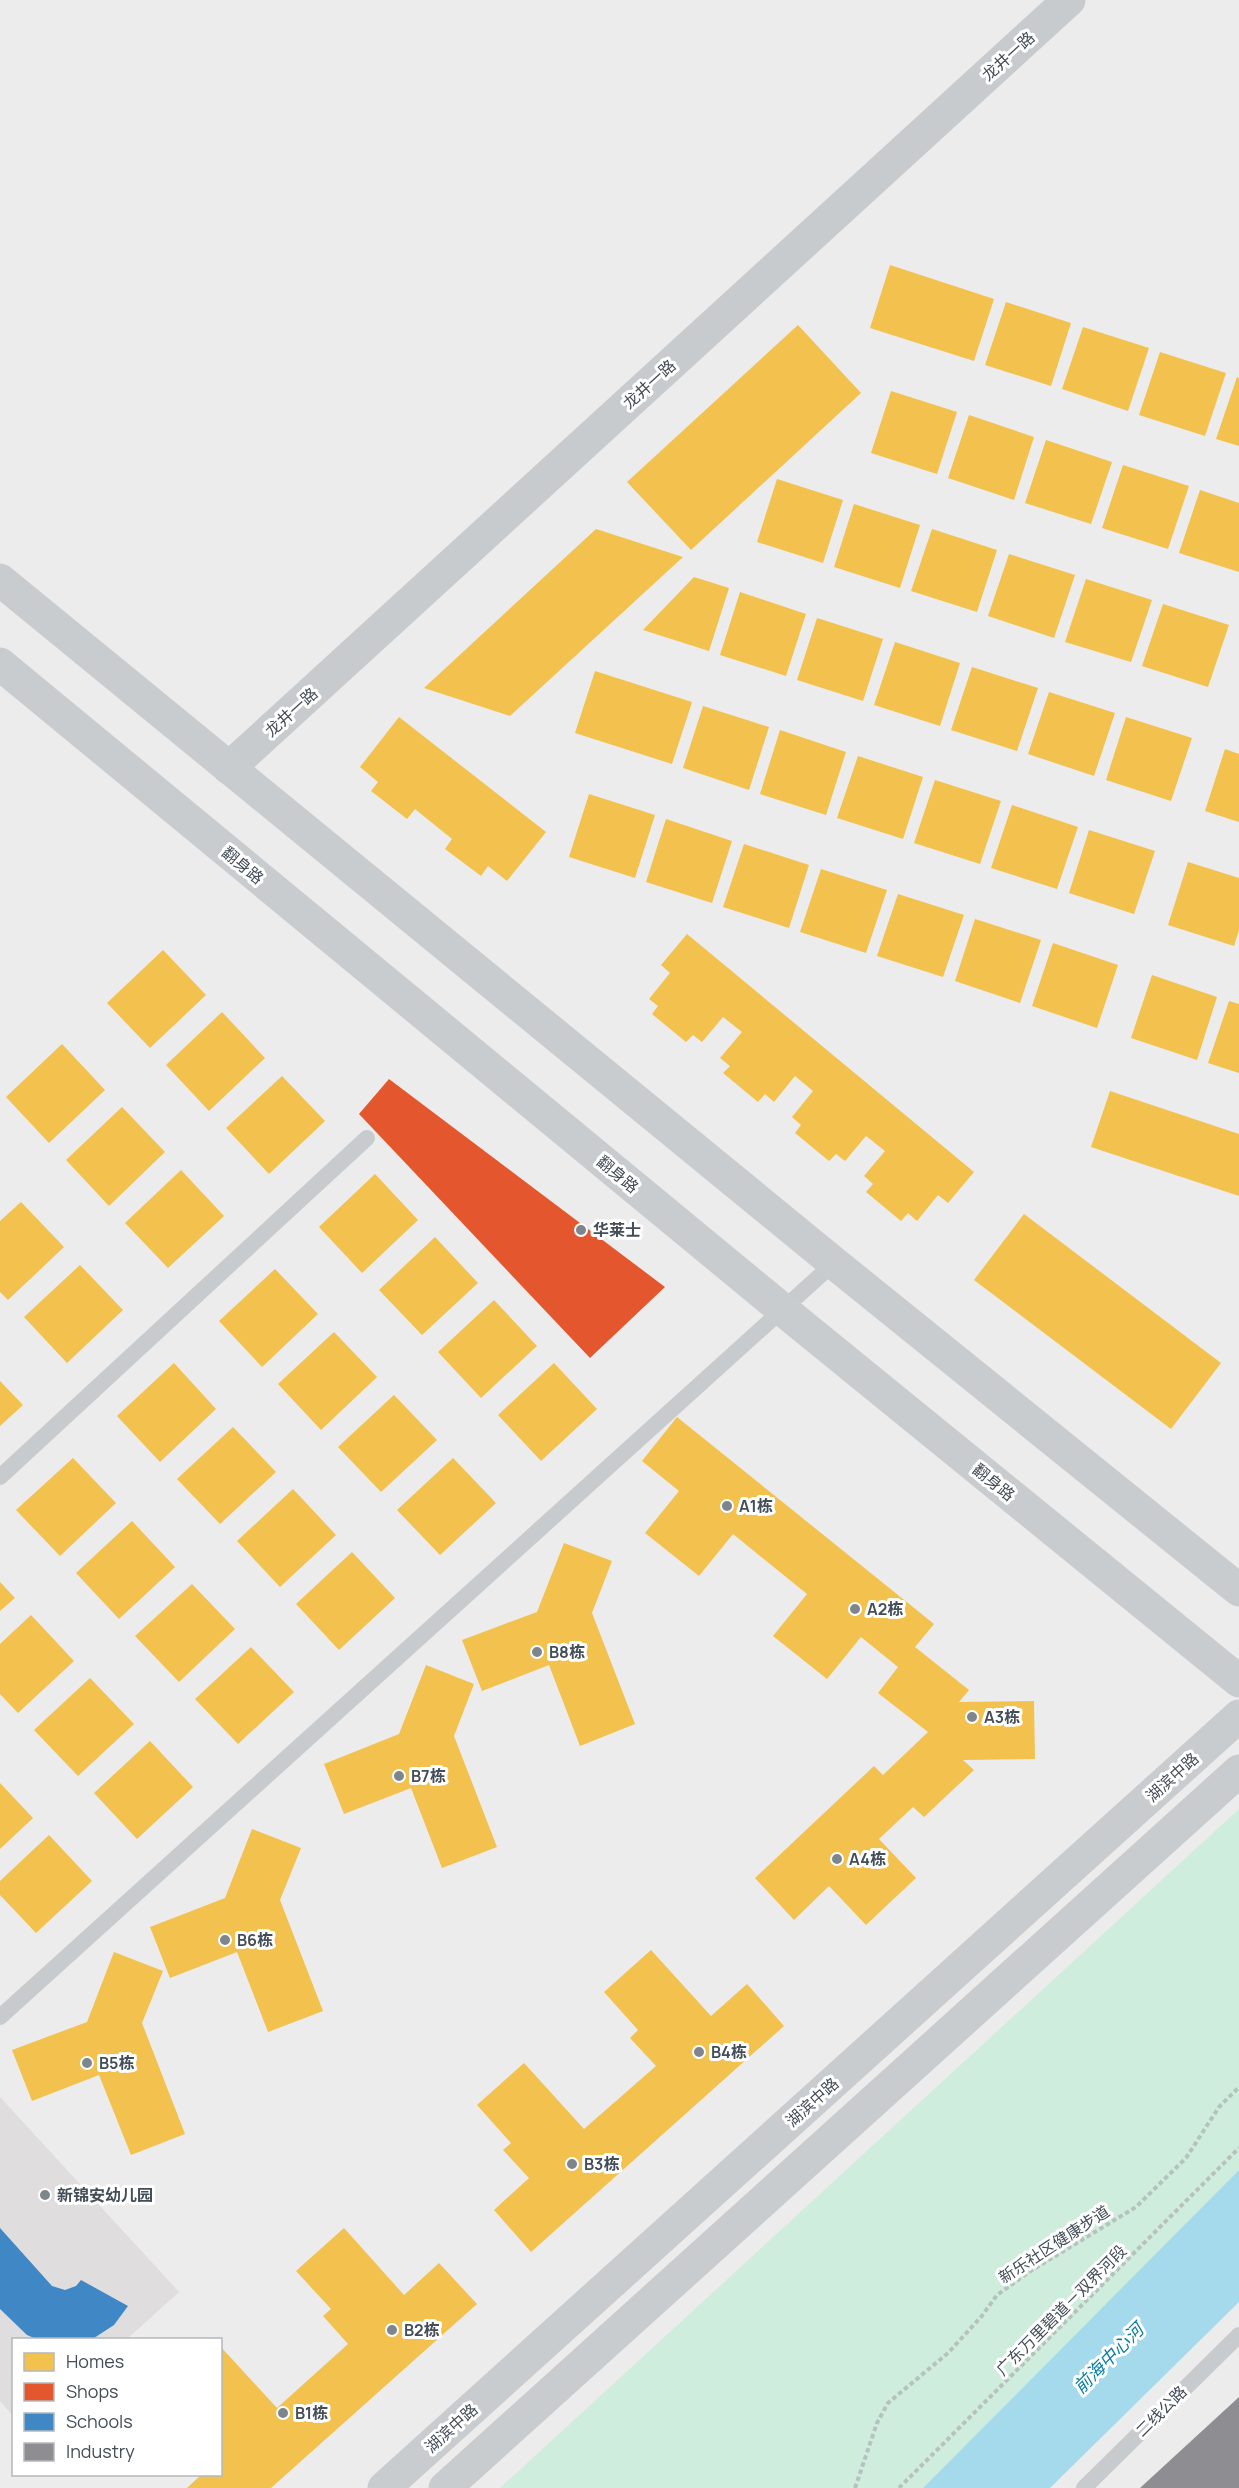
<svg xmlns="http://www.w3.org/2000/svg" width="1239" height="2488" viewBox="0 0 1239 2488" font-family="Manrope,'Noto Sans SC',sans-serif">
<rect width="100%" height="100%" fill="#edecec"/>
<path fill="#dfddde" d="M0 2097 179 2292 127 2339 14 2340 13 2416 0 2401Z"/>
<path fill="#cfeddc" d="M1239 1809V2170L923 2488H500Z"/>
<path fill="#a4daeb" d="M1239 2170V2302L1050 2488H923Z"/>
<g fill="#f2c14e">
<path d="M890 265 994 299 974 361 870 328Z"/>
<path d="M1006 302 1071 323 1051 386 985 365Z"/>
<path d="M798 325 861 393 691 550 627 482Z"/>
<path d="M1083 327 1149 348 1128 411 1062 389Z"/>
<path d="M1160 352 1226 373 1205 436 1139 415Z"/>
<path d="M1237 377 1239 378V446L1216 439Z"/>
<path d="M891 391 957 412 937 474 871 453Z"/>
<path d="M969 415 1034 437 1014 500 948 478Z"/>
<path d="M1046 440 1112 462 1091 524 1025 503Z"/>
<path d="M1123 465 1189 486 1168 549 1102 528Z"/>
<path d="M777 479 843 500 823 563 757 542Z"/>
<path d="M1200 490 1239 503V572L1179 553Z"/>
<path d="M854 504 920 525 900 588 834 567Z"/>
<path d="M596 529 683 557 510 716 424 688Z"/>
<path d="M932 529 997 550 977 612 911 591Z"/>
<path d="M1009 554 1075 575 1054 638 988 616Z"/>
<path d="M694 577 729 588 709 651 643 630Z"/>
<path d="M1086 579 1152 600 1131 662 1065 642Z"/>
<path d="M740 592 806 614 786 676 720 655Z"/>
<path d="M1163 604 1229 625 1208 687 1142 666Z"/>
<path d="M817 618 883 639 863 701 797 680Z"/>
<path d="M895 642 960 663 940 726 874 705Z"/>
<path d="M972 667 1038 688 1017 751 951 730Z"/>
<path d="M595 671 692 702 672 764 575 733Z"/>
<path d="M1049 692 1115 713 1094 776 1028 754Z"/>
<path d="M703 706 769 727 749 790 683 768Z"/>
<path d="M399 717 546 832 507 881 488 866 481 876 445 849 452 839 415 809 407 819 371 791 378 782 360 767Z"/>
<path d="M1126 717 1192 738 1171 801 1106 780Z"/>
<path d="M780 730 846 752 826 815 760 794Z"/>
<path d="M1225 749 1239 754V822L1205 811Z"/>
<path d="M858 756 923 777 903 839 837 818Z"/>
<path d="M935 780 1001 801 980 864 914 843Z"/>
<path d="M589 794 655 815 635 878 569 857Z"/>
<path d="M1012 805 1078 827 1057 889 991 868Z"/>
<path d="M666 819 732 841 712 903 646 882Z"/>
<path d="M1089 830 1155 851 1134 914 1069 893Z"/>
<path d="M744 844 809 865 789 928 723 907Z"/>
<path d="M1188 862 1239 878V930L1234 946 1168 925Z"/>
<path d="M821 869 887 890 866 953 800 932Z"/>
<path d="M898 894 964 915 943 977 877 956Z"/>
<path d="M975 919 1041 940 1020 1003 955 981Z"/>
<path d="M687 934 974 1172 948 1203 938 1195 917 1221 908 1213 901 1221 866 1192 873 1184 864 1176 885 1151 866 1136 845 1161 836 1154 829 1161 795 1133 801 1125 792 1117 813 1091 795 1076 774 1102 765 1094 758 1102 723 1073 730 1066 720 1058 742 1032 723 1017 702 1042 693 1035 686 1042 652 1014 658 1006 649 999 670 973 661 965Z"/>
<path d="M1053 943 1118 965 1097 1028 1032 1006Z"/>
<path d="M163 950 206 995 150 1048 107 1003Z"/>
<path d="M1152 975 1217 997 1197 1060 1131 1038Z"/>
<path d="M1229 1001 1239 1004V1073L1208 1063Z"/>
<path d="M222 1012 265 1058 209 1111 166 1065Z"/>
<path d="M62 1044 105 1090 49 1143 6 1097Z"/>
<path d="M282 1076 325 1121 269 1174 226 1128Z"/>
<path d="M1110 1091 1239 1134V1196L1091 1147Z"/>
<path d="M122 1107 165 1152 109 1206 66 1160Z"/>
<path d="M181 1170 224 1216 168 1268 125 1223Z"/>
<path d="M375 1174 418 1220 362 1273 319 1227Z"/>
<path d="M21 1202 64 1247 8 1300 0 1292V1221Z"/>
<path d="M1024 1214 1221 1363 1171 1429 974 1280Z"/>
<path d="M435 1237 478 1283 422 1335 379 1290Z"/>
<path d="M80 1265 123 1310 67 1363 24 1317Z"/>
<path d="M275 1269 318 1314 262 1367 219 1321Z"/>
<path d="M494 1300 537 1346 481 1398 438 1352Z"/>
<path d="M334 1332 377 1377 321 1430 278 1384Z"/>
<path d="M174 1363 216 1409 160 1462 117 1416Z"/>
<path d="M554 1363 597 1409 541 1461 498 1415Z"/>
<path d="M0 1381 23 1405 0 1426Z"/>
<path d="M394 1395 437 1440 381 1492 338 1447Z"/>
<path d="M677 1417 934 1624 915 1647 969 1690 959 1702 1034 1701 1035 1759 963 1760 974 1770 924 1817 913 1807 879 1839 916 1878 866 1925 829 1886 794 1920 755 1878 874 1766 883 1775 928 1732 878 1693 898 1667 861 1637 827 1679 773 1636 807 1594 733 1534 699 1576 645 1533 679 1491 642 1461Z"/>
<path d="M233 1427 276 1472 220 1524 177 1479Z"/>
<path d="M73 1458 116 1503 60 1556 16 1510Z"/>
<path d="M453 1458 496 1503 440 1555 397 1510Z"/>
<path d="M293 1489 336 1535 280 1587 237 1541Z"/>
<path d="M132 1521 175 1567 119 1619 76 1573Z"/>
<path d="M564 1543 612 1561 592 1613 635 1724 580 1746 549 1665 482 1691 462 1640 537 1612Z"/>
<path d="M352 1552 395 1598 339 1650 296 1604Z"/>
<path d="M0 1582 15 1598 0 1611Z"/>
<path d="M192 1584 235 1629 179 1682 135 1636Z"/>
<path d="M31 1615 74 1661 18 1713 0 1694V1644Z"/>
<path d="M251 1647 294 1692 238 1744 195 1699Z"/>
<path d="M426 1665 474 1684 454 1736 497 1847 442 1868 411 1788 344 1814 324 1764 399 1734Z"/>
<path d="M90 1678 134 1724 78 1776 34 1730Z"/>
<path d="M150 1741 193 1787 137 1839 94 1793Z"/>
<path d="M0 1783 33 1818 0 1849Z"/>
<path d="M252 1829 301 1848 280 1900 323 2011 268 2032 237 1952 170 1978 150 1927 225 1898Z"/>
<path d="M49 1835 92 1881 36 1933 0 1895V1881Z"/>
<path d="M651 1950 711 2016 747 1984 784 2026 531 2252 494 2210 529 2178 503 2150 511 2143 477 2105 524 2063 584 2129 656 2066 630 2038 638 2030 604 1992Z"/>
<path d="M114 1952 163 1971 142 2023 185 2134 131 2155 99 2075 32 2101 12 2050 87 2022Z"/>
<path d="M344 2228 404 2295 439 2263 477 2304 271 2488H187L202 2474H220V2346L277 2408 348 2344 323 2316 331 2309 296 2271Z"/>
</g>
<path fill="#e4572e" d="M389 1079 665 1287 590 1358 359 1114Z"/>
<path fill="#3f88c5" d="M0 2228 52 2286 65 2290 76 2286 81 2280 128 2306 114 2325 91 2340H39L27 2335 0 2309Z"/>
<path fill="#8d8d92" d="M1239 2397V2488H1140Z"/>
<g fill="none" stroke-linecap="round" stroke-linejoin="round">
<g stroke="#b5c2be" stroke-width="4" stroke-dasharray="4.5 3" stroke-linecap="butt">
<path d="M855 2488 877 2423 888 2403 948 2353 981 2317 997 2295 1029 2272 1136 2207 1186 2158 1219 2107 1239 2087"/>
<path d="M899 2488 1239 2148"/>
</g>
<g stroke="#c8cbcd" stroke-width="16">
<path d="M0 1477 367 1138"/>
<path d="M0 2017 834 1263"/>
<path d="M1084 2488 1239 2335"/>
</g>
<path stroke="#c8cbcd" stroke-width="33" d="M229 768 1069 0"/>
<g stroke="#c9cccf" stroke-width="33">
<path d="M0 580 834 1263 1239 1590"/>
<path d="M0 664 783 1310 1239 1681"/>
<path d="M384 2488 1239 1716"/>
<path d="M445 2488 1239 1771"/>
</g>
</g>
<g fill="#7f858c" stroke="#fff" stroke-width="2">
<circle cx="581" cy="1230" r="6"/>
<circle cx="727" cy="1506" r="6"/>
<circle cx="855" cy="1609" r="6"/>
<circle cx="537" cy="1652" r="6"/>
<circle cx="972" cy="1717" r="6"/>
<circle cx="399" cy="1776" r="6"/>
<circle cx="837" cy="1859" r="6"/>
<circle cx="225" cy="1940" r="6"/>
<circle cx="699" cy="2052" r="6"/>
<circle cx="87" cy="2063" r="6"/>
<circle cx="572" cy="2164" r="6"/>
<circle cx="45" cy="2195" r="6"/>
<circle cx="392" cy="2330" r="6"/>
<circle cx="283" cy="2413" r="6"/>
</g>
<g text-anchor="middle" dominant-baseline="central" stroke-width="6" stroke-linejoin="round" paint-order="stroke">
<g font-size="16" fill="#444e58" stroke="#fff">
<text transform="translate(1008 56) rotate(-42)">龙井一路</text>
<text transform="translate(649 384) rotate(-42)">龙井一路</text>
<text transform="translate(291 712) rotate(-42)">龙井一路</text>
<text transform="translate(243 865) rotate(40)">翻身路</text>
<text transform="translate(618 1174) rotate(40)">翻身路</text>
<text transform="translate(994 1482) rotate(39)">翻身路</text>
<text transform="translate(1172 1777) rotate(-42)">湖滨中路</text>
<text transform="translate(812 2102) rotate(-42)">湖滨中路</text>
<text transform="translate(1054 2244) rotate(-33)">新乐社区健康步道</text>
<text transform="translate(1061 2310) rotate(-45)">广东万里碧道－双界河段</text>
<text transform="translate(1161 2411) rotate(-45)">二线公路</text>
<text transform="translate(451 2428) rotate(-42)">湖滨中路</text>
</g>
<g font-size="16" font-weight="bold" fill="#444e58" stroke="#fff" text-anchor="start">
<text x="593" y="1230">华莱士</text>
<text x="739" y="1506">A1栋</text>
<text x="867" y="1609">A2栋</text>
<text x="549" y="1652">B8栋</text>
<text x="984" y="1717">A3栋</text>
<text x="411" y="1776">B7栋</text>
<text x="849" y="1859">A4栋</text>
<text x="237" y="1940">B6栋</text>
<text x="711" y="2052">B4栋</text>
<text x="99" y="2063">B5栋</text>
<text x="584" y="2164">B3栋</text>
<text x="57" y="2195">新锦安幼儿园</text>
<text x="404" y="2330">B2栋</text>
<text x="295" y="2413">B1栋</text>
</g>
<g font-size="18" font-style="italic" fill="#0c7fa3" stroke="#fff">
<text transform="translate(1108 2358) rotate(-45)">前海中心河</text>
</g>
</g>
<rect x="12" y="2338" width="210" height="138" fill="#ffffff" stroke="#b4b8bc" stroke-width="1.5"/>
<rect x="24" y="2353" width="30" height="18" fill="#f2c14e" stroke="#b4b8bc" stroke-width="1.5"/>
<text x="66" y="2368" font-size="18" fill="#444e58">Homes</text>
<rect x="24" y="2383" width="30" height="18" fill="#e4572e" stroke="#b4b8bc" stroke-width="1.5"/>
<text x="66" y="2398" font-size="18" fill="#444e58">Shops</text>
<rect x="24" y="2413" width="30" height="18" fill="#3f88c5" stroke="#b4b8bc" stroke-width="1.5"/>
<text x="66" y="2428" font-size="18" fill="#444e58">Schools</text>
<rect x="24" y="2443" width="30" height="18" fill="#8d8d92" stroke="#b4b8bc" stroke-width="1.5"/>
<text x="66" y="2458" font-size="18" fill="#444e58">Industry</text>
</svg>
